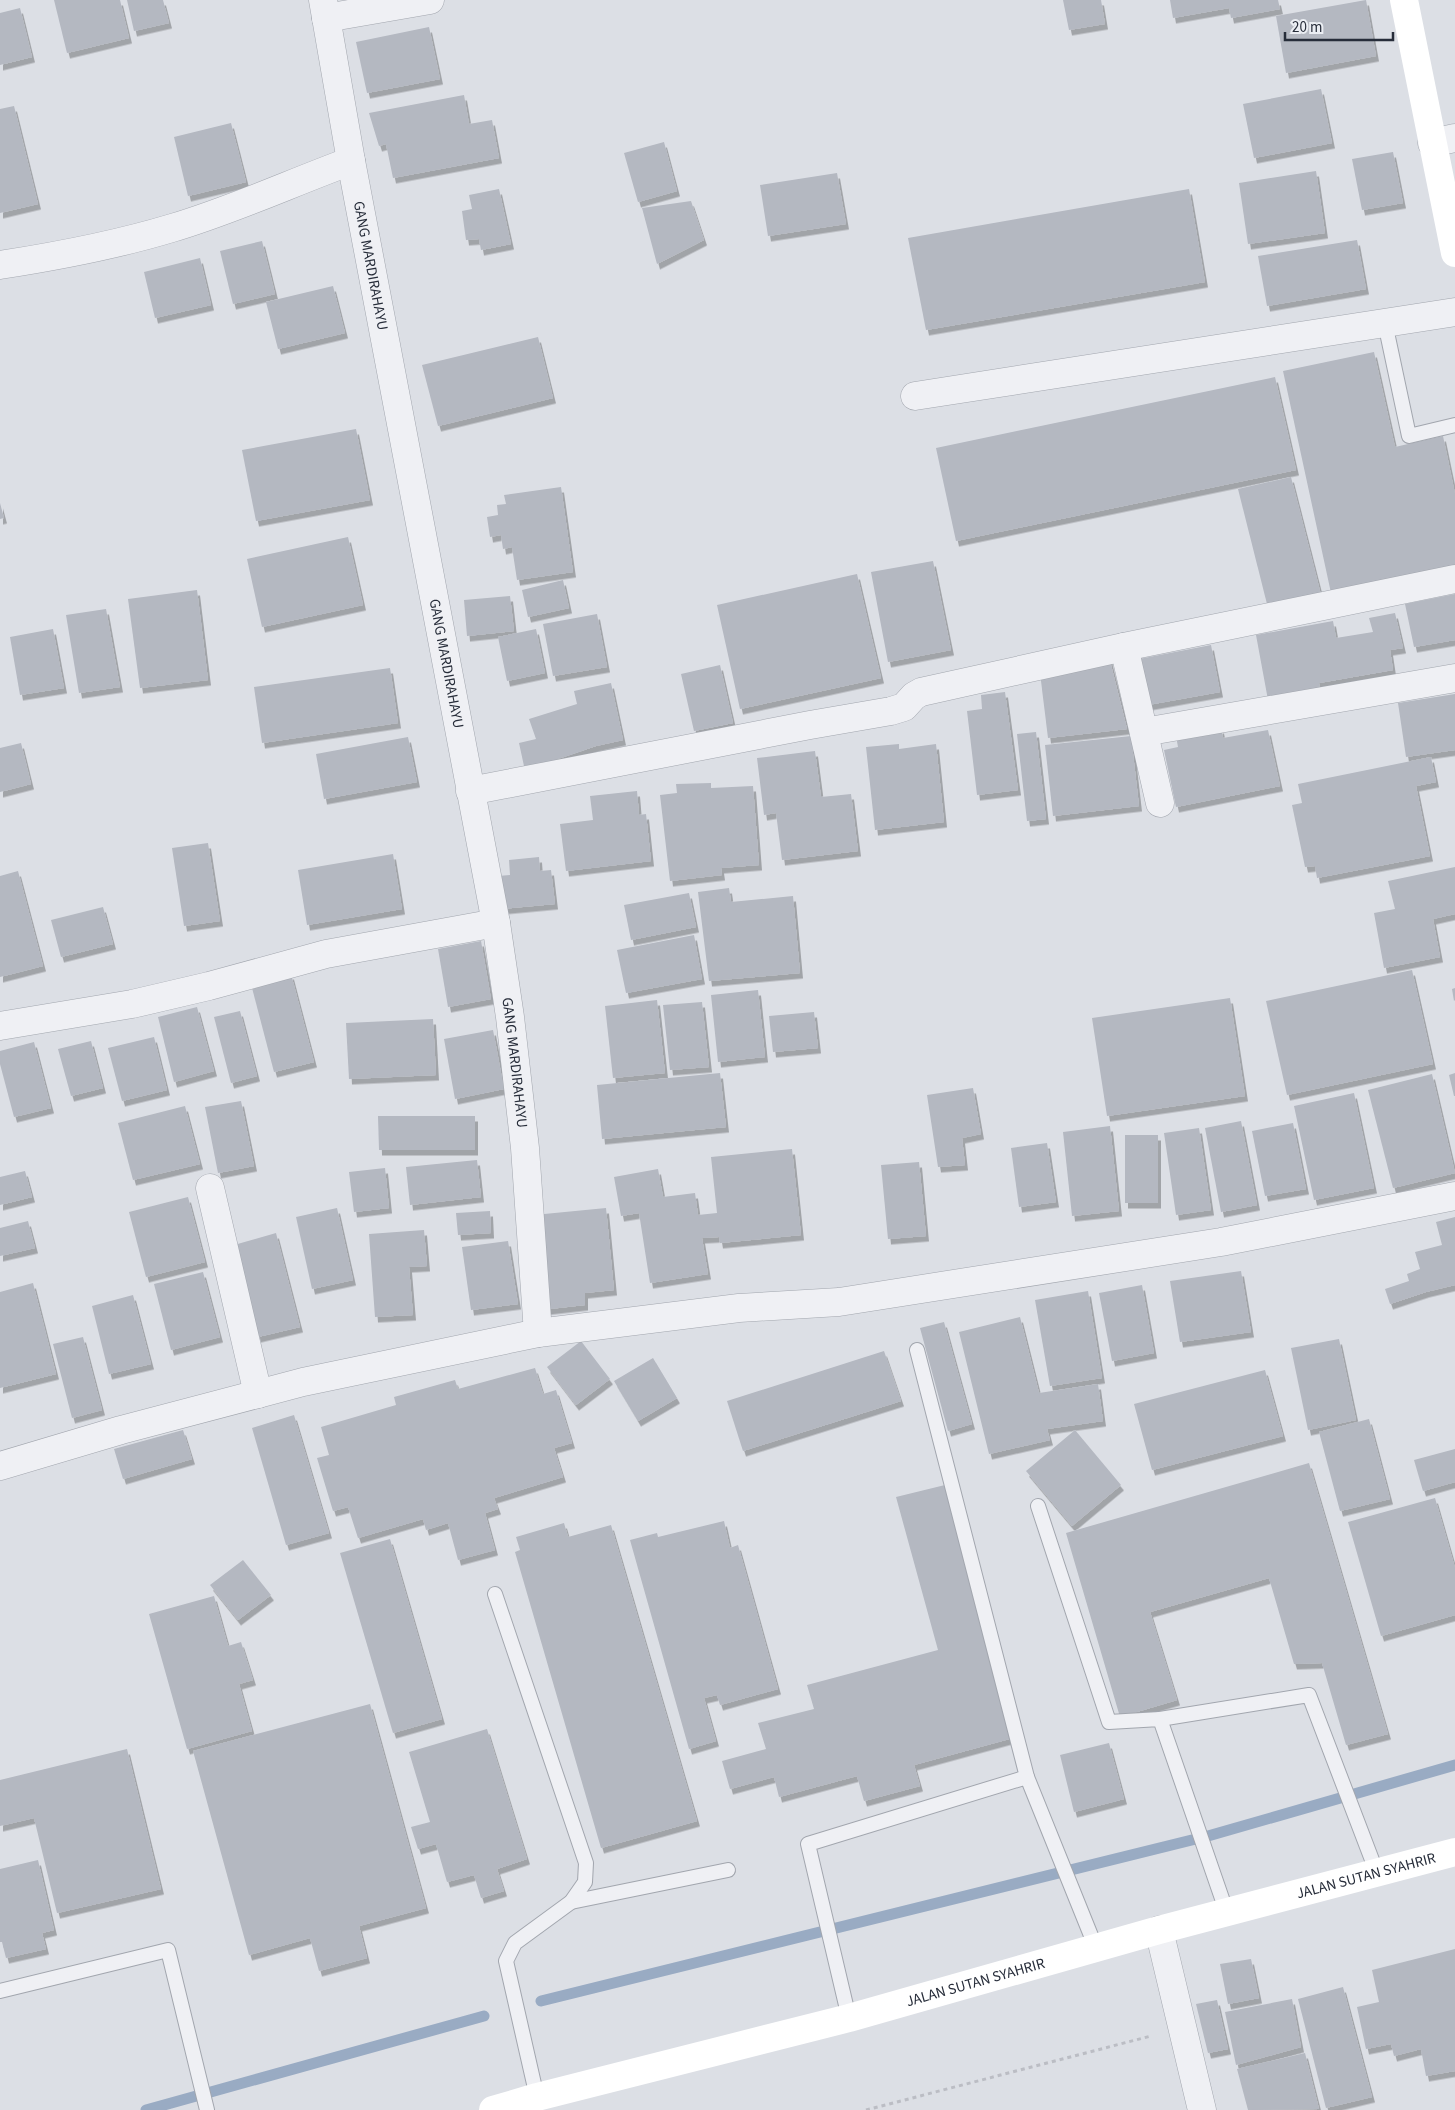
<svg xmlns="http://www.w3.org/2000/svg" width="1455" height="2110" viewBox="0 0 1455 2110" font-family="'Source Sans 3',sans-serif">
<defs>
<filter id="shadow"><feDropShadow dx="3" dy="5.5" stdDeviation="0" flood-color="#0004"/></filter>
</defs>
<rect width="100%" height="100%" fill="#dcdfe5"/>
<g fill="none" stroke-linecap="round" stroke-linejoin="round">
<g stroke="#99abc3" stroke-width="11">
<path d="M541 2001 1208 1836 1455 1765"/>
<path d="M146 2110 484 2016"/>
</g>
</g>
<g fill="#b4b8c1" filter="url(#shadow)">
<path d="M54 0H120L129 38 67 53Z"/>
<path d="M127 0H163L169 23 134 31Z"/>
<path d="M1063 0H1101L1105 24 1069 30Z"/>
<path d="M1170 0H1278L1280 9 1231 18 1229 8 1173 18Z"/>
<path d="M1366 0 1376 56 1286 73 1276 16Z"/>
<path d="M20 8 32 57 0 65V13Z"/>
<path d="M429 27 440 79 367 93 356 42Z"/>
<path d="M1321 89 1332 143 1254 158 1243 104Z"/>
<path d="M464 95 469 124 492 120 499 158 393 178 386 144 379 146 369 113Z"/>
<path d="M14 106 38 204 0 213V109Z"/>
<path d="M231 123 246 182 188 196 174 137Z"/>
<path d="M664 142 677 191 638 202 624 153Z"/>
<path d="M1393 152 1403 203 1362 210 1352 159Z"/>
<path d="M1316 171 1325 233 1248 244 1239 183Z"/>
<path d="M837 173 846 224 768 236 760 185Z"/>
<path d="M499 189 511 244 481 250 479 239 466 240 462 211 472 209 469 195Z"/>
<path d="M1189 189 1205 282 926 330 908 238Z"/>
<path d="M691 201 704 240 657 264 642 208Z"/>
<path d="M1357 240 1366 289 1267 306 1258 256Z"/>
<path d="M262 241 275 294 233 304 220 251Z"/>
<path d="M200 258 211 305 155 318 144 272Z"/>
<path d="M333 286 345 333 278 349 266 302Z"/>
<path d="M538 337 553 398 438 426 422 365Z"/>
<path d="M1374 352 1395 447 1443 436 1455 494V567L1331 593 1283 371Z"/>
<path d="M1275 377 1296 470 956 541 936 448Z"/>
<path d="M356 429 370 500 256 521 242 450Z"/>
<path d="M1291 477 1321 595 1268 608 1238 489Z"/>
<path d="M561 487 573 572 517 580 512 547 503 549 501 535 490 537 487 517 498 515 497 505 506 504 504 495Z"/>
<path d="M0 503 4 518 0 519Z"/>
<path d="M348 537 363 605 262 627 247 559Z"/>
<path d="M933 561 951 650 888 662 871 572Z"/>
<path d="M857 574 881 678 740 709 717 605Z"/>
<path d="M563 580 569 608 528 617 522 590Z"/>
<path d="M197 590 208 680 140 688 128 599Z"/>
<path d="M1455 594V640L1414 647 1405 604Z"/>
<path d="M510 596 514 631 467 636 464 600Z"/>
<path d="M106 609 120 687 79 693 66 615Z"/>
<path d="M1395 613 1403 648 1390 650 1393 670 1319 683 1320 691 1268 700 1256 635 1333 621 1336 638 1373 632 1369 618Z"/>
<path d="M597 614 607 667 553 676 543 624Z"/>
<path d="M53 629 64 688 20 695 10 637Z"/>
<path d="M536 629 545 673 507 681 498 637Z"/>
<path d="M1211 645 1220 692 1148 705 1139 659Z"/>
<path d="M1109 657 1127 729 1048 738 1040 673Z"/>
<path d="M720 665 733 723 694 731 681 674Z"/>
<path d="M390 668 398 723 262 743 254 687Z"/>
<path d="M611 683 623 740 596 746 543 764V762L524 766 519 743 536 739 529 719 577 704 574 691Z"/>
<path d="M1005 692 1018 790 977 795 967 711 982 709 981 695Z"/>
<path d="M1455 694V750L1406 757 1398 703Z"/>
<path d="M1221 728 1223 738 1268 730 1280 786 1176 807 1164 750 1178 747 1176 736Z"/>
<path d="M1036 732 1046 819 1027 821 1017 734Z"/>
<path d="M1131 736 1139 806 1053 816 1045 745Z"/>
<path d="M408 737 417 782 324 799 316 754Z"/>
<path d="M21 743 31 784 0 792V748Z"/>
<path d="M899 744V749L936 744 944 822 875 830 866 747Z"/>
<path d="M815 751 821 797 851 794 858 851 782 860 776 813 764 815 757 758Z"/>
<path d="M1431 757 1436 782 1416 786 1430 856 1317 878 1315 866 1305 867 1292 805 1302 803 1298 784Z"/>
<path d="M711 783V788L753 786 759 865 721 868 722 875 670 881 660 795 677 793 676 784Z"/>
<path d="M637 791 639 815 646 814 651 861 566 871 560 824 593 820 590 796Z"/>
<path d="M208 843 220 921 184 926 172 848Z"/>
<path d="M393 854 402 909 307 925 298 870Z"/>
<path d="M539 857 540 871 551 870 555 904 502 909 498 876 510 875 509 860Z"/>
<path d="M1455 867V914L1433 919 1440 957 1384 968 1374 913 1395 909 1388 881Z"/>
<path d="M18 871 43 966 0 977V876Z"/>
<path d="M729 888 731 902 793 896 800 973 709 981 698 892Z"/>
<path d="M689 893 696 927 631 940 624 905Z"/>
<path d="M103 907 113 944 61 957 51 920Z"/>
<path d="M694 935 702 979 626 993 617 950Z"/>
<path d="M481 941 491 999 448 1007 438 949Z"/>
<path d="M1412 970 1433 1064 1287 1095 1266 1001Z"/>
<path d="M291 974 314 1062 274 1072 251 984Z"/>
<path d="M1455 988V1000L1454 1001 1452 989Z"/>
<path d="M758 990 765 1057 718 1062 711 995Z"/>
<path d="M1230 998 1245 1096 1107 1116 1092 1018Z"/>
<path d="M657 1000 665 1073 613 1078 605 1006Z"/>
<path d="M702 1002 709 1067 670 1070 663 1005Z"/>
<path d="M197 1007 214 1071 174 1082 158 1017Z"/>
<path d="M240 1011 257 1076 231 1083 214 1017Z"/>
<path d="M814 1012 818 1048 773 1052 769 1016Z"/>
<path d="M433 1019 436 1075 349 1079 346 1023Z"/>
<path d="M493 1030 504 1089 455 1099 444 1039Z"/>
<path d="M154 1037 167 1090 122 1101 108 1048Z"/>
<path d="M91 1041 103 1088 71 1096 58 1049Z"/>
<path d="M34 1042 51 1108 14 1117 0 1064V1051Z"/>
<path d="M720 1073 726 1127 602 1139 597 1085Z"/>
<path d="M1455 1073V1096H1454L1449 1075Z"/>
<path d="M1432 1074 1455 1173 1393 1188 1368 1090Z"/>
<path d="M973 1088 981 1134 962 1138 965 1165 938 1167 927 1095Z"/>
<path d="M1354 1093 1374 1188 1314 1200 1294 1106Z"/>
<path d="M241 1101 254 1166 218 1173 205 1107Z"/>
<path d="M185 1106 200 1164 133 1180 118 1123Z"/>
<path d="M378 1116H475V1150H379Z"/>
<path d="M1241 1121 1257 1205 1221 1212 1205 1128Z"/>
<path d="M1293 1123 1306 1189 1265 1196 1252 1131Z"/>
<path d="M1110 1126 1119 1211 1072 1216 1063 1132Z"/>
<path d="M1199 1128 1211 1210 1176 1215 1164 1133Z"/>
<rect x="1125" y="1135" width="33" height="68"/>
<path d="M1047 1143 1056 1202 1019 1207 1011 1148Z"/>
<path d="M792 1149 801 1235 720 1243 719 1237 702 1238 708 1274 650 1283 639 1213 621 1216 614 1177 658 1169 663 1197 695 1193 698 1215 717 1213 711 1157Z"/>
<path d="M477 1160 481 1197 410 1205 406 1167Z"/>
<path d="M919 1162 926 1236 888 1239 881 1165Z"/>
<path d="M385 1168 389 1208 354 1212 349 1172Z"/>
<path d="M25 1171 32 1197 0 1205V1177Z"/>
<path d="M188 1197 205 1262 146 1277 129 1212Z"/>
<path d="M337 1208 353 1280 312 1289 296 1217Z"/>
<path d="M606 1208 614 1290 585 1293V1305L541 1310 534 1215Z"/>
<path d="M490 1211 491 1233 458 1235 456 1213Z"/>
<path d="M1455 1217V1285L1426 1292 1390 1304 1385 1289 1409 1281 1407 1274 1420 1269 1415 1252 1442 1245 1436 1222Z"/>
<path d="M28 1221 35 1248 0 1256V1228Z"/>
<path d="M424 1230 427 1266 409 1267 413 1315 375 1317 369 1234Z"/>
<path d="M276 1233 300 1327 258 1337 234 1245Z"/>
<path d="M508 1241 518 1304 471 1310 462 1247Z"/>
<path d="M1241 1271 1251 1332 1180 1342 1170 1281Z"/>
<path d="M203 1272 220 1337 171 1350 154 1284Z"/>
<path d="M33 1283 56 1374 0 1388V1292Z"/>
<path d="M1142 1285 1154 1353 1112 1361 1099 1293Z"/>
<path d="M1088 1291 1102 1378 1050 1386 1035 1300Z"/>
<path d="M133 1295 151 1364 109 1374 92 1306Z"/>
<path d="M1020 1317 1039 1393 1098 1384 1103 1421 1047 1429 1050 1440 989 1454 959 1332Z"/>
<path d="M944 1322 972 1424 948 1431 920 1328Z"/>
<path d="M83 1337 102 1410 72 1418 53 1344Z"/>
<path d="M1339 1339 1356 1420 1308 1430 1291 1348Z"/>
<path d="M581 1341 610 1379 576 1405 547 1367Z"/>
<path d="M884 1351 901 1401 743 1451 727 1401Z"/>
<path d="M653 1358 677 1398 638 1421 614 1381Z"/>
<path d="M535 1368 543 1394 556 1390 572 1443 554 1448 563 1477 494 1498 498 1509 485 1513 495 1550 458 1560 448 1523 426 1530 423 1519 358 1538 348 1507 333 1511 317 1458 329 1455 321 1427 396 1405 394 1397 455 1380 458 1389Z"/>
<path d="M1265 1370 1283 1436 1152 1470 1134 1404Z"/>
<path d="M294 1415 329 1533 286 1545 252 1428Z"/>
<path d="M1369 1419 1390 1499 1340 1511 1319 1432Z"/>
<path d="M183 1430 192 1459 123 1479 114 1449Z"/>
<path d="M1075 1430 1121 1485 1072 1526 1026 1471Z"/>
<path d="M1455 1449V1482L1423 1491 1414 1460Z"/>
<path d="M1309 1463 1388 1734 1346 1745 1322 1663 1294 1664 1269 1578 1150 1612 1177 1700 1120 1717 1066 1533Z"/>
<path d="M945 1485 1013 1738 914 1765 920 1786 864 1801 857 1776 779 1797 774 1777 730 1789 722 1761 766 1749 758 1723 814 1709 807 1685 938 1650 896 1497Z"/>
<path d="M1435 1498 1455 1568V1615L1381 1636 1348 1522Z"/>
<path d="M724 1521 730 1548 738 1545 778 1689 720 1705 717 1695 704 1698 716 1741 689 1749 630 1540 657 1533 658 1537Z"/>
<path d="M564 1523 568 1537 611 1525 697 1821 601 1848 515 1552 520 1550 516 1537Z"/>
<path d="M390 1539 442 1719 393 1733 340 1553Z"/>
<path d="M243 1560 271 1595 238 1620 210 1585Z"/>
<path d="M214 1596 228 1646 241 1642 253 1680 239 1684 252 1731 187 1749 149 1614Z"/>
<path d="M370 1704 426 1908 359 1926 367 1958 319 1971 310 1938 249 1955 193 1751Z"/>
<path d="M487 1729 527 1859 497 1869 504 1891 481 1898 474 1875 447 1882 436 1844 418 1849 411 1827 430 1822 409 1752Z"/>
<path d="M1109 1743 1124 1799 1074 1812 1060 1755Z"/>
<path d="M127 1749 161 1889 57 1913 34 1818 0 1826V1780Z"/>
<path d="M38 1860 54 1930 42 1933 46 1949 6 1958 2 1942H0V1869Z"/>
<path d="M1455 1949V2071L1426 2076 1421 2049 1394 2056 1391 2044 1366 2049 1357 2007 1379 2002 1372 1970Z"/>
<path d="M1251 1959 1259 1998 1228 2004 1220 1964Z"/>
<path d="M1343 1987 1372 2097 1326 2108 1298 1999Z"/>
<path d="M1292 1999 1301 2047 1236 2065 1225 2012Z"/>
<path d="M1217 2000 1228 2049 1208 2053 1196 2004Z"/>
<path d="M1305 2053 1319 2109 1248 2110 1237 2069Z"/>
</g>
<g fill="none" stroke-linecap="round" stroke-linejoin="round">
<g stroke="#a2a6ae" stroke-width="16">
<g id="lane">
<path d="M1385 323 1409 436 1455 425"/>
<path d="M917 1350 1027 1777"/>
<path d="M1038 1506 1109 1722 1160 1719 1227 1913"/>
<path d="M495 1594 586 1863 585 1882 571 1902 515 1943 506 1961 537 2097"/>
<path d="M1160 1719 1309 1695 1377 1873"/>
<path d="M571 1902 728 1870"/>
<path d="M0 1991 168 1950 207 2110"/>
<path d="M849 2018 808 1844 1027 1777 1096 1948"/>
</g>
</g>
<g stroke="#a2a6ae" stroke-width="29">
<g id="street">
<path id="s1" d="M323 0 351 161 496 923 510 1017 525 1148 538 1333"/>
<path d="M326 18 430 0"/>
<path d="M1432 143 1455 138"/>
<path d="M0 265C58 256 116 245 172 228 233 210 291 183 351 161"/>
<path d="M915 396 1455 312"/>
<path d="M1124 647 1160 803"/>
<path d="M1144 732 1455 678"/>
<path d="M470 791 810 725 891 711 904 707 914 696 921 692 1124 647 1455 579"/>
<path d="M0 1026 132 1004 209 986 326 954 496 923"/>
<path d="M210 1188 258 1394"/>
<path d="M0 1466 121 1430 303 1382 538 1333 739 1308 839 1302 1221 1242 1455 1196"/>
<path d="M1159 1930 1202 2110"/>
</g>
</g>
<path stroke="#bbbdc4" stroke-width="3" stroke-dasharray="4 4" stroke-linecap="butt" d="M866 2110 1151 2036"/>
<use href="#lane" stroke="#eff0f4" stroke-width="14"/>
<use href="#street" stroke="#eff0f4" stroke-width="28"/>
<g stroke="#fff" stroke-width="28">
<path d="M1404 0 1455 253"/>
<path id="s2" d="M493 2110 537 2097 849 2018 1159 1930 1455 1852"/>
</g>
</g>
<g text-anchor="middle" dominant-baseline="central" stroke-width="4" stroke-linejoin="round" paint-order="stroke">
<g font-size="15" fill="#272d3a" stroke="#ebeef3">
<text stroke="none"><textPath href="#s1" startOffset="270">GANG MARDIRAHAYU</textPath></text>
<text stroke="none"><textPath href="#s1" startOffset="675">GANG MARDIRAHAYU</textPath></text>
<text stroke="none"><textPath href="#s1" startOffset="1080">GANG MARDIRAHAYU</textPath></text>
<text stroke="none"><textPath href="#s2" startOffset="904">JALAN SUTAN SYAHRIR</textPath></text>
<text stroke="none"><textPath href="#s2" startOffset="499">JALAN SUTAN SYAHRIR</textPath></text>
</g>
</g>
<path d="M1285 32v8h108v-8" fill="none" stroke="#272d3a" stroke-width="2.5"/>
<text x="1292" y="32" font-size="15" fill="#272d3a" stroke="#ebeef3" stroke-width="4" paint-order="stroke">20 m</text>
</svg>
